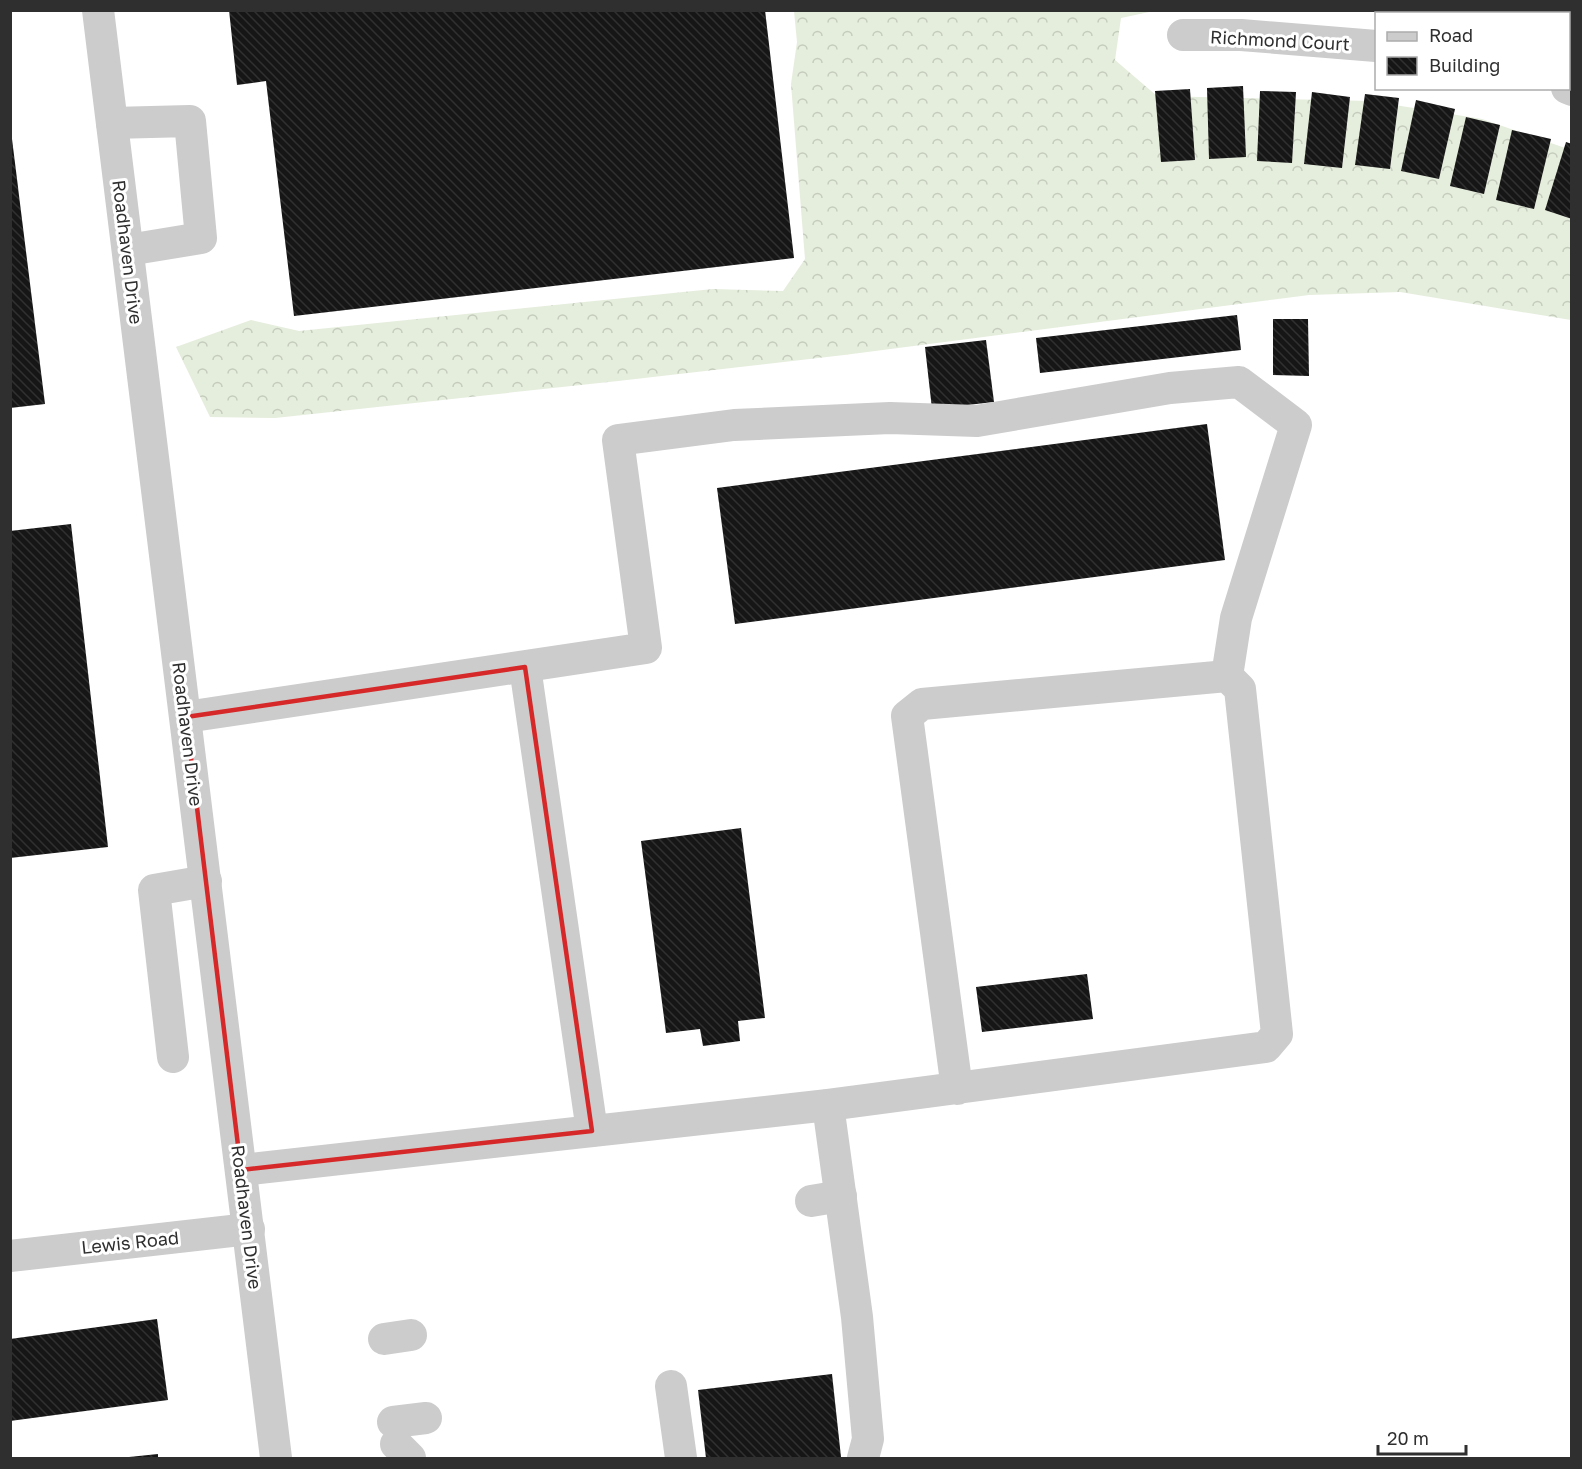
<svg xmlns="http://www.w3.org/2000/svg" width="1582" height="1469" viewBox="0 0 1582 1469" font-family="'Golos Text',sans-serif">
<defs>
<pattern id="forest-crowns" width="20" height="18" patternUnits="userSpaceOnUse" patternTransform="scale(1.5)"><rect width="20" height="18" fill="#e5eddc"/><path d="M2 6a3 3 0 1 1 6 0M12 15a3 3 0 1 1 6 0" fill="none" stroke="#c5ccbd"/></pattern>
<pattern id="building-back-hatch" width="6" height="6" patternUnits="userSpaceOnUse" patternTransform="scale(1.5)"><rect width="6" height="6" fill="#161616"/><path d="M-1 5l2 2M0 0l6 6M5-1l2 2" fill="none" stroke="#303030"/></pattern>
</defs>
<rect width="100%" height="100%" fill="#fff"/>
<path fill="url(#forest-crowns)" d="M794 11H1154L1121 18 1115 60 1157 96 1370 101 1482 119 1571 150V320L1400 292 1309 295 844 355 618 381 275 418 210 417 176 347 251 320 299 331 713 289 783 291 805 259 791 84 797 42Z"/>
<g fill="url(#building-back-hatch)">
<path d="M229 10H765L794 258 294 316 266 81 237 85Z"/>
<path d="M1441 10H1493V12L1441 14Z"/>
<path d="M1243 86 1246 157 1209 159 1207 88Z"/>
<path d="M1190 89 1195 160 1161 162 1155 91Z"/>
<path d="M1260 91 1296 92 1292 163 1257 161Z"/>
<path d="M1312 92 1350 97 1342 168 1304 164Z"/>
<path d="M1365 94 1399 98 1390 169 1355 165Z"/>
<path d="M1416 100 1455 109 1439 179 1401 171Z"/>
<path d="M1466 117 1500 125 1484 194 1450 186Z"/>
<path d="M10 123 45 404 10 408Z"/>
<path d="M1512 130 1551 139 1534 209 1496 200Z"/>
<path d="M1566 142 1572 144V219L1545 210Z"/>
<path d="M1237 315 1241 350 1040 373 1036 338Z"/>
<path d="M1273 319H1308L1309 376 1273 375Z"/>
<path d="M986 340 994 402 932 409 925 347Z"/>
<path d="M1207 424 1225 560 735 624 717 488Z"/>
<path d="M71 524 108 847 10 858V531Z"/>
<path d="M741 828 765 1018 738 1021 740 1041 703 1046 700 1029 666 1033 641 841Z"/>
<path d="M1087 974 1093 1019 982 1032 976 987Z"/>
<path d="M157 1319 168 1400 10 1421V1339Z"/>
<path d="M832 1374 841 1457 706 1458 698 1390Z"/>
<path d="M158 1454V1458H129V1457Z"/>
</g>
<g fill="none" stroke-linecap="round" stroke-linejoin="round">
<g stroke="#ccc" stroke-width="32">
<path d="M98 10 276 1458"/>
<path d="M1555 14V10"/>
<path d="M1183 35H1241L1376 46"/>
<path d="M1567 88 1572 90"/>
<path d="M112 123 190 121 201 238 128 250"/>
<path d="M525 667 592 1131"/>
<path d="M186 717 646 648 618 440 734 425 890 418 977 421 1170 388 1239 382 1296 425 1236 618 1227 676"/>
<path d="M173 1057 154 890 206 881"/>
<path d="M828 1105 857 1317 868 1439 863 1458"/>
<path d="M241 1170 828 1105 1266 1047 1277 1034 1240 689 1227 676 922 704 907 716 957 1089"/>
<path d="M811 1201 841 1196"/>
<path d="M10 1256 249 1229"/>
<path d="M384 1339 411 1335"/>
<path d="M671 1386 681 1458"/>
<path d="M393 1422 426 1418"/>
<path d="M396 1444 410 1458"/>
</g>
</g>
<path fill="none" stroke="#d62828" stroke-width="4.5" stroke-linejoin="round" d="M525 667 592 1131 241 1170 186 717Z"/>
<g text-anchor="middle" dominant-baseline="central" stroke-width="6" stroke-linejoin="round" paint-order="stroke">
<g font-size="18" fill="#2f2f2f" stroke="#fff">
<text transform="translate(1280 40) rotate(3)">Richmond Court</text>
<text transform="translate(128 252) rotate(83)">Roadhaven Drive</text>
<text transform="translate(188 734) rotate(83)">Roadhaven Drive</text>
<text transform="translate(247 1217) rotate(83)">Roadhaven Drive</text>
<text transform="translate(130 1242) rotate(-6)">Lewis Road</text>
</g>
</g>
<rect width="1582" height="1469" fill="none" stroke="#2f2f2f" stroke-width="24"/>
<rect x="1375" y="12" width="195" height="78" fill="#ffffff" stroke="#acacac" stroke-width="1.5"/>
<rect x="1387" y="32" width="30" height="9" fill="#cccccc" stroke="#acacac" stroke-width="1.5"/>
<text x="1429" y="42" font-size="18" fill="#2f2f2f">Road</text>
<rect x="1387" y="57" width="30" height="18" fill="url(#building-back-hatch)" stroke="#acacac" stroke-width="1.5"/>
<text x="1429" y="72" font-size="18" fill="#2f2f2f">Building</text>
<path d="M1378 1445v9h88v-9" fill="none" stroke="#2f2f2f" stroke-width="3"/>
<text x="1387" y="1445" font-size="18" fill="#2f2f2f" stroke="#ffffff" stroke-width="4.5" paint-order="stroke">20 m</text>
</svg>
